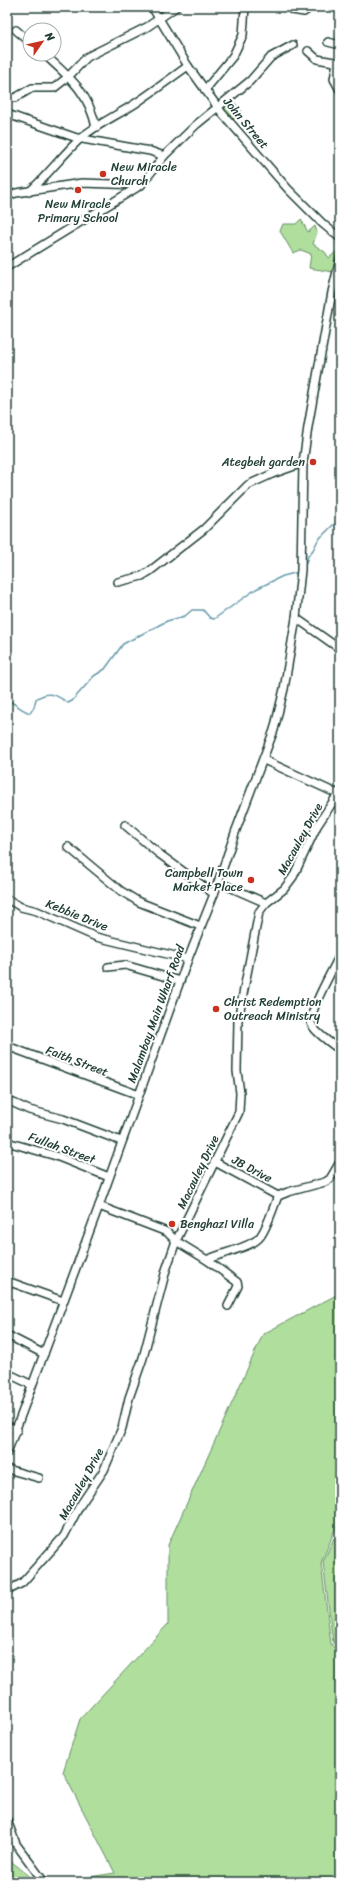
<svg xmlns="http://www.w3.org/2000/svg" width="347" height="1889" viewBox="0 0 347 1889" font-family="Sriracha,sans-serif">
<rect width="100%" height="100%" fill="#fff"/>
<filter id="ink" filterUnits="userSpaceOnUse"><feTurbulence type="fractalNoise" baseFrequency=".025" numOctaves="2"/><feDisplacementMap in="SourceGraphic" scale="8" xChannelSelector="R" yChannelSelector="G"/><feConvolveMatrix kernelMatrix="1 2 1 2 8 2 1 2 1" color-interpolation-filters="sRGB"/></filter>
<g filter="url(#ink)">
<g fill="#afde9d" stroke="#678e68">
<path d="M231 98 242 112 231 121 220 107Z"/>
<path d="M301 219 308 232 315 226 317 232 313 244 325 252 329 258 337 251 338 254 333 272 309 268 311 254 301 250 293 253 280 231 283 224H296Z"/>
<path d="M340 1293V1518L321 1563 331 1644 340 1654V1882H57L115 1873 63 1772 80 1719 168 1624V1545L263 1334Z"/>
<path d="M334 1538 340 1545V1651L333 1643 323 1562Z"/>
<path d="M7 1858 37 1882H7Z"/>
</g>
<g fill="none" stroke-linecap="round" stroke-linejoin="round">
<g stroke="#6699a9" stroke-width="1.5">
<path d="M304 569 308 556 313 550 318 540 333 525 340 522"/>
<path d="M7 700C15 703 22 711 30 713L34 707 36 699C49 690 57 695 68 703L72 701 94 676 105 669 123 644 167 621 185 616 192 610H203L210 618 214 619 256 589 283 576 299 572"/>
</g>
<g stroke="#1f3d34" stroke-width="10">
<g id="minor">
<path d="M152 7 188 66 222 113 288 189 323 224 340 238"/>
<path d="M289 7 292 10 304 12 311 7"/>
<path d="M16 30 30 42"/>
<path d="M328 42 340 45"/>
<path d="M308 51 317 59 340 63"/>
<path d="M44 54C70 78 88 91 96 127"/>
<path d="M337 63 334 79 340 90"/>
<path d="M205 90 233 56 243 35 245 7"/>
<path d="M7 97 15 98 32 88H54L68 77 87 57 147 27 176 7"/>
<path d="M7 114 77 138 150 151 164 156"/>
<path d="M29 192C48 175 63 154 82 137 99 123 118 115 136 103 154 91 171 78 188 66"/>
<path d="M7 196 16 193 82 183 141 185"/>
<path d="M7 267 141 185 164 156 197 124 250 81 271 57 293 45"/>
<path d="M118 582 142 576 150 571 204 529 248 485 272 474 303 463"/>
<path d="M296 618 340 649"/>
<path d="M264 760 340 795"/>
<path d="M125 825 158 853 214 894"/>
<path d="M68 847 121 891 139 902 200 926"/>
<path d="M218 882 266 903"/>
<path d="M7 899 21 907 37 911 96 937 188 959"/>
<path d="M340 955C334 967 309 1011 311 1023 313 1031 333 1045 340 1050"/>
<path d="M108 967 125 965 180 981"/>
<path d="M7 1046 139 1095"/>
<path d="M7 1100 29 1110 63 1119 121 1141"/>
<path d="M7 1142 56 1156 109 1177"/>
<path d="M215 1162 278 1196"/>
<path d="M99 1206 167 1232 176 1241 207 1260C221 1253 249 1248 259 1238 267 1229 273 1208 278 1196L288 1192 325 1182 330 1179 340 1162"/>
<path d="M207 1260 237 1282 238 1286 228 1306"/>
<path d="M7 1281 63 1301"/>
<path d="M7 1335 44 1354"/>
<path d="M7 1373 32 1385"/>
<path d="M7 1426 17 1430"/>
<path d="M7 1453 99 1206 188 959 214 894 236 830 274 730 284 689 296 618 301 570 303 463 308 427 332 292 340 259"/>
<path d="M7 1469 39 1478"/>
<path d="M7 1591 22 1583 64 1536 79 1507 104 1470 122 1428 129 1398 143 1358 166 1270 176 1241 239 1112 240 1093 237 1071 238 1020 259 912 266 903 284 889 293 877 317 826 340 791"/>
<path d="M7 1820 16 1844 44 1882"/>
</g>
</g>
<use href="#minor" stroke="#fff" stroke-width="7"/>
</g>
</g>
<g fill="#c8321e" stroke="#fff" stroke-width="1.5">
<circle cx="103" cy="174" r="4"/>
<circle cx="78" cy="190" r="4"/>
<circle cx="313" cy="462" r="4"/>
<circle cx="251" cy="880" r="4"/>
<circle cx="216" cy="1009" r="4"/>
<circle cx="172" cy="1224" r="4"/>
</g>
<g text-anchor="middle" dominant-baseline="central" stroke-width="4" stroke-linejoin="round" paint-order="stroke">
<g font-size="12" fill="#1f3d34" stroke="#fff">
<text transform="translate(246 123) rotate(50)">John Street</text>
<text transform="translate(300 839) rotate(-61)">Macauley Drive</text>
<text transform="translate(77 915) rotate(22)">Kebbie Drive</text>
<text transform="translate(156 1014) rotate(-70)">Malambay Main Wharf Road</text>
<text transform="translate(77 1061) rotate(21)">Faith Street</text>
<text transform="translate(62 1148) rotate(20)">Fullah Street</text>
<text transform="translate(252 1169) rotate(28)">JB Drive</text>
<text transform="translate(198 1172) rotate(-64)">Macauley Drive</text>
<text transform="translate(81 1484) rotate(-61)">Macauley Drive</text>
</g>
<g font-size="12" fill="#1f3d34" stroke="#fff" text-anchor="start">
<text x="111" y="167">New Miracle<tspan x="111" dy="14">Church</tspan></text>
<text x="78" y="204" text-anchor="middle">New Miracle<tspan x="78" dy="14">Primary School</tspan></text>
<text x="305" y="462" text-anchor="end">Ategbeh garden</text>
<text x="243" y="873" text-anchor="end">Campbell Town<tspan x="243" dy="14">Market Place</tspan></text>
<text x="224" y="1002">Christ Redemption<tspan x="224" dy="14">Outreach Ministry</tspan></text>
<text x="180" y="1224">Benghazi Villa</text>
</g>
</g>
<rect width="347" height="1889" fill="none" stroke="#fff" stroke-width="24"/>
<rect x="12" y="12" width="323" height="1865" fill="none" stroke="#1f3d34" stroke-width="1.5" filter="url(#ink)"/>
<g transform="translate(42 42) rotate(56)"><circle r="19" fill="#ffffff" stroke="#a5b1ae"/>
<path d="M0-3L7 15L0 10L-7 15Z" fill="#c8321e"/>
<text y="-6" font-size="11" font-weight="bold" text-anchor="middle" fill="#1f3d34">N</text>
</g>
</svg>
